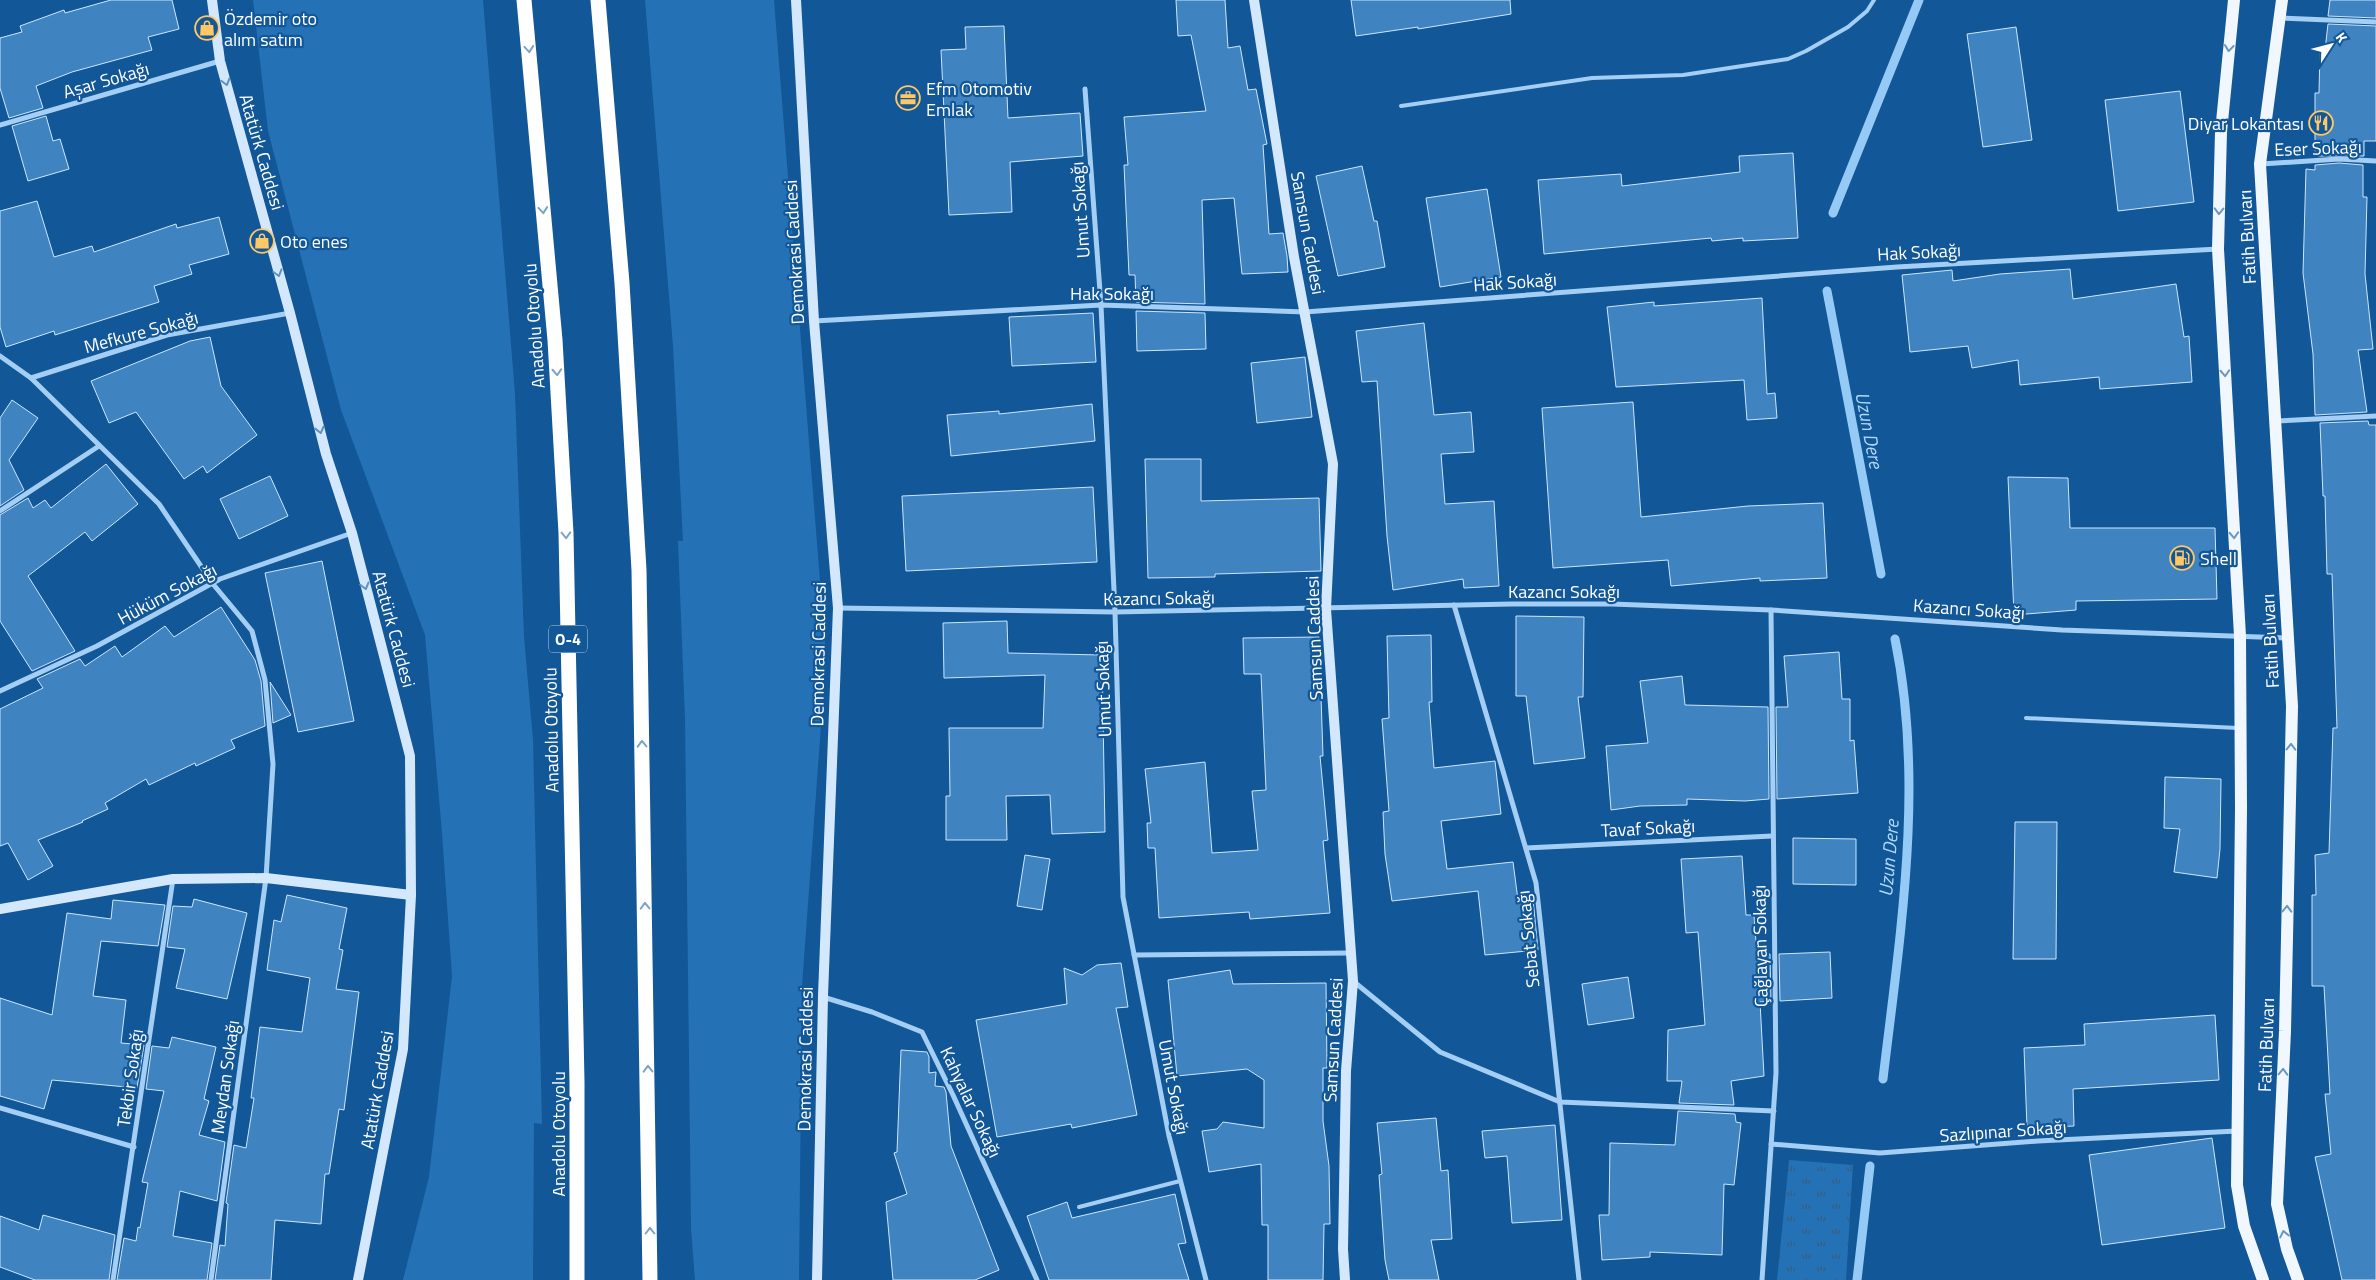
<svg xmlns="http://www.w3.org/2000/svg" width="2376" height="1280" viewBox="0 0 2376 1280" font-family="'Titillium Web',sans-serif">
<defs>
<pattern id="park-tufts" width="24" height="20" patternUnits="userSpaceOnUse" patternTransform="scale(1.25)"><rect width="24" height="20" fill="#2571b6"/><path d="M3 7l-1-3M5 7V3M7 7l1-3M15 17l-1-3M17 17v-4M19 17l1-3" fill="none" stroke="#3a5d7c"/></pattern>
</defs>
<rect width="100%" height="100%" fill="#125797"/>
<g fill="#2571b6">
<path d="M253 0H483L515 394 524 637 533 740 542 1124 534 1123 533 1280H403L429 1177 452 976 442 833 425 635 341 410 268 131Z"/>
<path d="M645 0H774L826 657 802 986 799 1280H695L691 1229 685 719 678 541H683L673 346Z"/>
</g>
<path fill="url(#park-tufts)" d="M1789 1160 1853 1165 1846 1280H1777Z"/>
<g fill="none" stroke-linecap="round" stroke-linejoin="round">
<g stroke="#96caf6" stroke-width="9">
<path d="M1833 213 1919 0"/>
<path d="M1827 291 1881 574"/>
<path d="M1883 1079C1900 935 1925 784 1895 639"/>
<path d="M1857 1280 1870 1166"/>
</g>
</g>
<g fill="#3f83c1" stroke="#cce6fd">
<path d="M111 0H172L179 29 148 37 152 50 72 72 36 86 43 108 9 118 0 88V38L22 32 20 26 64 10 65 13Z"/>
<path d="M1176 0H1225L1228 48 1240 46 1248 90 1256 89 1267 144 1263 145 1269 234 1283 233 1287 256 1288 272 1242 274 1234 198 1202 200 1205 304 1136 302 1135 275H1129L1124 165H1128L1124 117 1206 111 1191 35 1178 36Z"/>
<path d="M1351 0H1510L1511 14 1418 29V27L1356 36Z"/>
<path d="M2330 0H2376V18L2328 16Z"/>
<path d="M2328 24 2376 26V141H2364V156H2315V93H2319L2320 50H2325Z"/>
<path d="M1004 26 1008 118 1080 113 1083 156 1010 162 1012 212 949 215 941 50 966 49 965 27Z"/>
<path d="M2016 27 2032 140 1983 147 1967 34Z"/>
<path d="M2180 91 2194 202 2118 211 2105 100Z"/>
<path d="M46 116 53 141 60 139 69 169 28 181 12 126Z"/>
<path d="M1793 153 1798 238 1743 241V238L1712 241 1711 238 1544 254 1538 180 1621 174 1622 186 1740 172 1739 156Z"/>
<path d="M2339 163 2363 165V197H2367L2365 274 2373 349 2358 350 2367 412 2315 415 2313 354 2303 273 2306 169 2315 170V165Z"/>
<path d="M1362 166 1374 221H1377L1385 267 1338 276 1316 176Z"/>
<path d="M1487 189 1501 277 1440 287 1426 198Z"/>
<path d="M37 201 54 257 92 246 94 252 176 224 177 228 219 217 229 254 189 265 192 274 154 286 159 302 55 335 54 331 6 347 0 327V211Z"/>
<path d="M2070 269 2073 299 2176 284 2184 337 2189 336 2192 382 2100 389 2099 377 2020 385 2018 360 1972 368 1968 346 1910 352 1902 275 1952 270 1953 281 2000 274Z"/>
<path d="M1762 298 1767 394 1775 393 1777 418 1747 420 1744 380 1616 387 1607 307 1654 302V306Z"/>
<path d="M1136 311 1205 313 1206 349 1137 351Z"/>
<path d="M1093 313 1096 362 1012 366 1009 317Z"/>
<path d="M1424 323 1434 415 1471 412 1474 452 1441 454 1445 504 1494 501 1499 586 1464 588 1463 579 1393 590 1387 536 1377 381 1362 382 1356 331Z"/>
<path d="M210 337 221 386 257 435 207 473 203 466 184 479 136 412 109 423 91 381 190 341Z"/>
<path d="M1305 357 1312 417 1257 423 1251 363Z"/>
<path d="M12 400 38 418 9 460 24 490 0 506V418Z"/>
<path d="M1633 402 1641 517 1748 506 1823 503 1827 578 1760 581V578L1671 586 1668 560 1553 568 1542 408Z"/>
<path d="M1092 404 1095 441 951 456 947 415 999 411V414Z"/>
<path d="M2368 421 2369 425H2376V1280H2342L2315 1157 2331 1154 2325 1094H2330L2324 986H2312V895H2316L2315 855 2329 853 2333 728H2337L2332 574H2327L2325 496H2323L2320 423Z"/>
<path d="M1145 459H1201V501L1319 498 1321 571 1215 574V577L1148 578Z"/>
<path d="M106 464 138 504 92 541 85 532 28 576 75 651 32 671 0 621V515L28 498 33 508 45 500 51 508Z"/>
<path d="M270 476 288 516 239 539 220 499Z"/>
<path d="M2008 477 2068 478 2070 528H2215L2217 599 2076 601V610L2014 615Z"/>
<path d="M1093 487 1097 562 906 571 902 496Z"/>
<path d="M322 561 354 721 298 732 265 573Z"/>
<path d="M221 607 255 660 261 681 265 726 231 740 235 748 196 766 195 763 149 785 146 779 105 803 108 809 82 821 83 822 38 840 53 866 28 880 8 843 0 846V709L43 688 37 679 80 659 85 666 115 646 122 657 165 626 174 637Z"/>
<path d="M1516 616 1584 617 1583 697H1578L1585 758 1534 764 1526 696H1516Z"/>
<path d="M1007 621 1008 653 1102 655 1105 832 1052 834 1050 795 1006 796 1007 840H946V796H950L949 728H1043L1045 675 944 678 943 623Z"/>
<path d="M1431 635 1432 702H1429L1434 768 1495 761 1501 814 1441 821 1447 869 1513 862 1518 900 1533 899 1538 950 1485 955 1478 891 1392 901 1385 854 1383 812 1389 811 1382 719 1389 718 1387 636Z"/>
<path d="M1319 637 1323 756H1320L1328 840 1323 841 1330 913 1250 919 1249 912 1159 918 1155 848H1148L1147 823H1151L1145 769 1205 762 1212 853 1258 850 1252 791 1266 790 1261 674H1244L1243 638Z"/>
<path d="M1839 652 1842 699H1850V741L1854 740 1858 793 1777 799 1776 707H1788L1784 656Z"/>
<path d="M1682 676 1685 705 1768 707 1769 799 1745 801 1687 799V805L1640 806 1611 810 1606 746 1648 743 1640 681Z"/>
<path d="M270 682 291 715 273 723Z"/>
<path d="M2165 777 2221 779 2220 849 2217 878 2174 872 2180 829 2164 828Z"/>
<path d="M2015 822H2057L2056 959H2013Z"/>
<path d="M1793 838 1856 839V885L1793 884Z"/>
<path d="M1025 855 1050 859 1042 910 1017 906Z"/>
<path d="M1742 856 1746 915H1754L1757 955 1770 954 1771 1001 1760 1002 1764 1076 1731 1081 1734 1105 1679 1103 1682 1081H1667L1668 1030 1705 1025 1698 932 1686 933 1681 859Z"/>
<path d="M287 895 347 908 339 949 343 950 336 989 359 992 344 1110 339 1109 329 1174H325L321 1224 275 1220 271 1280H215L220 1245 225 1246 228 1204 226 1203 234 1145 246 1148 254 1098H251L260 1027 302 1032 310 978 267 970 274 920 281 922Z"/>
<path d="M194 899 247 913 227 999 176 988 185 949 167 947 173 906 192 907Z"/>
<path d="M113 900 165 905 158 946 101 941 93 996 126 1000 121 1043 144 1045 137 1088 52 1080 44 1109 0 1096V998L52 1015 67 913 111 919Z"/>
<path d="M1830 952 1832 998 1780 1001 1779 954Z"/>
<path d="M1121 963 1128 1007 1116 1008 1137 1115 1072 1128 1071 1124 997 1137 976 1020 1067 1004 1064 968 1082 975 1097 965Z"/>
<path d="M1230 970 1233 984 1326 983 1327 1068H1323V1121L1329 1166 1330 1224H1324L1323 1280H1268V1225H1262L1261 1164 1209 1172 1202 1131 1217 1129 1223 1122 1264 1128V1080L1247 1069 1177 1076 1168 980Z"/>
<path d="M1628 977 1634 1018 1588 1025 1582 984Z"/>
<path d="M2215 1015 2219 1080 2073 1089 2074 1126 2027 1128 2024 1048 2085 1045 2084 1024Z"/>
<path d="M172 1037 216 1047 204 1099 209 1101 199 1135 225 1142 217 1201 180 1191 173 1236 212 1243 207 1280H117L124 1238 136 1241 138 1227 140 1228 148 1183 142 1182 164 1091 146 1089 152 1046 169 1048Z"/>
<path d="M901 1050 927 1052 929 1057V1073L936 1072 935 1086 944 1087 946 1092 951 1146 999 1270 975 1280H893L886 1202 907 1194 894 1153 897 1152Z"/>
<path d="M1678 1111 1735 1114 1736 1122 1741 1123 1734 1185 1724 1184 1722 1255 1650 1252V1257L1602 1260 1599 1215H1609L1610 1143 1675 1145Z"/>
<path d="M1436 1118 1441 1171 1448 1170 1452 1239 1431 1240 1439 1280H1389L1385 1260 1379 1175 1382 1174 1377 1123Z"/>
<path d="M1555 1125 1562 1220 1512 1223 1507 1156 1485 1158 1482 1131Z"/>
<path d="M2212 1138 2225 1228 2102 1245 2089 1155Z"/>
<path d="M1175 1194 1186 1243 1178 1244 1189 1280H1049L1027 1216 1067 1202 1072 1218Z"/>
<path d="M43 1215 115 1235 109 1280H35L0 1267V1216L39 1230Z"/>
</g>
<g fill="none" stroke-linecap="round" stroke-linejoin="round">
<g stroke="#a4cef3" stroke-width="4">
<path d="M1401 106 1592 78 1683 75 1788 59 1806 51 1848 27 1867 11 1874 0"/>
<path d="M2026 718 2238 728"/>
<path d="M1079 1207 1180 1181"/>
</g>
<g stroke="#a4cef3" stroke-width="5">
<path d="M2280 18 2376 22"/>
<path d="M1085 89 1101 305 1115 612 1123 897 1169 1136 1206 1280"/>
<path d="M0 125 220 61"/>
<path d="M2261 164 2339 159 2376 161"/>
<path d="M814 321 1101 305 1305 312 1897 267 2218 249"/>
<path d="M0 356 31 378 159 504 213 584 252 631 265 680 273 764 266 878 211 1280"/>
<path d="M31 378 167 335 290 313"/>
<path d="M2276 421 2376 416"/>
<path d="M0 511 99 446"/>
<path d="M1454 605 1536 883 1579 1280"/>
<path d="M838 608 1115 612 1512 604H1612L1771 610 2062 630 2287 638"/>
<path d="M0 691 97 646 220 579 352 533"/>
<path d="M1526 848 1772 836"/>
<path d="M1134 955 1351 953"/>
<path d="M1353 981 1440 1052 1560 1102 1774 1111"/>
<path d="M823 997 872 1012 922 1032 953 1095 1037 1280"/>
<path d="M0 1108 134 1147"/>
<path d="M1771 1144 1880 1153 2038 1141 2237 1131"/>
<path d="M113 1280 173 879"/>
<path d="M1762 1280 1776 1073 1771 610"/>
</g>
<g stroke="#d3e8fd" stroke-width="10">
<path d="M212 0 220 61 290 313 326 454 352 533 410 756 411 895 403 1049 358 1280"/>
<path d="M796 0 814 321 838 608 823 996 817 1280"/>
<path d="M1254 0 1294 257 1333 464 1326 609 1353 981 1346 1071 1343 1249 1345 1280"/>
<path d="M0 909 173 879 266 878 411 895"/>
</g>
<g stroke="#f0f7ff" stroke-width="12">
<path d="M2234 0 2221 132 2218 249 2240 636 2241 808 2237 1185 2244 1226 2263 1280"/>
<path d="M2282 0 2260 164 2292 706 2285 1031 2277 1204 2287 1249 2298 1280"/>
</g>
<g stroke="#fff" stroke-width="15">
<path d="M524 0 555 340 566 533 577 1082V1280"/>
<path d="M598 0 622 283 639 570 650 1280"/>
</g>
</g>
<defs><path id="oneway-chevron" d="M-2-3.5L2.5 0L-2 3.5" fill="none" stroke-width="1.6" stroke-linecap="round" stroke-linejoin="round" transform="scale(1.25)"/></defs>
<g stroke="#6b97c1">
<use href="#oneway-chevron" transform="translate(2229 48) rotate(96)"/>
<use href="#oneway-chevron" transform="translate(2219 211) rotate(91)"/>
<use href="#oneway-chevron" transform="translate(2225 373) rotate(87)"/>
<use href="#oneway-chevron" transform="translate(2234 535) rotate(87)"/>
<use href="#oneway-chevron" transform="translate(2291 747) rotate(-89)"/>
<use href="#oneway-chevron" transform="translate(2287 909) rotate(-89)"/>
<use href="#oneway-chevron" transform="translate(2283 1072) rotate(-88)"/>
<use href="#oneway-chevron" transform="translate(2284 1234) rotate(-102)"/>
</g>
<g stroke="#7da3c6">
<use href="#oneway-chevron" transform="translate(529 49) rotate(85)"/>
<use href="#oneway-chevron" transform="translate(543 210) rotate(85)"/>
<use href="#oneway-chevron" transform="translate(557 372) rotate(87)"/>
<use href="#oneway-chevron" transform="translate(566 535) rotate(88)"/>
<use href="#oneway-chevron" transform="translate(642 744) rotate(-91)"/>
<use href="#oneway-chevron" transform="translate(645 906) rotate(-91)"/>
<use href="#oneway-chevron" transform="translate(648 1069) rotate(-91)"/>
<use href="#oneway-chevron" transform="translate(650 1231) rotate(-90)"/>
</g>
<g stroke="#5f91c0">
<use href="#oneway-chevron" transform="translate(226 82) rotate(74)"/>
<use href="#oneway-chevron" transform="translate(278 273) rotate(74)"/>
<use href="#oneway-chevron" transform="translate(320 430) rotate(76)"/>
<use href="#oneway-chevron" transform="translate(365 586) rotate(75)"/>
</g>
<defs>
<g id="shop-ring" transform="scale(1.25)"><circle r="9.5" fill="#125797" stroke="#ffc766" stroke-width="1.5"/><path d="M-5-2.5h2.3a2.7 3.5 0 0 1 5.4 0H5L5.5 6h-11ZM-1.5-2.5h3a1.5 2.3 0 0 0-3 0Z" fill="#ffc766"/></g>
<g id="office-ring" transform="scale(1.25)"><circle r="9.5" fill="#125797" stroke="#ffc766" stroke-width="1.5"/><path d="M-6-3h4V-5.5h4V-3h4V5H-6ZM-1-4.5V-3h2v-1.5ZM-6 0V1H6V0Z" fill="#ffc766"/></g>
<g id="restaurant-ring" transform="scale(1.25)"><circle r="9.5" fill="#125797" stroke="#ffc766" stroke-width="1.5"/><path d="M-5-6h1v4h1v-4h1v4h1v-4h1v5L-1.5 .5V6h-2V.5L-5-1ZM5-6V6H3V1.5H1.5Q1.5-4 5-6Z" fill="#ffc766"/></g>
<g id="fuel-ring" transform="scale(1.25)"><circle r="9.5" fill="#125797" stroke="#ffc766" stroke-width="1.5"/><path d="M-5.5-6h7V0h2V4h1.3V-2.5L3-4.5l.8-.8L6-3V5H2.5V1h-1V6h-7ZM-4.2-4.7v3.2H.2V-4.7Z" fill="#ffc766"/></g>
</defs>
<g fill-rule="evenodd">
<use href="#shop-ring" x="207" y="28"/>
<use href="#office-ring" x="908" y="98"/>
<use href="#restaurant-ring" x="2321" y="123"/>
<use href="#shop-ring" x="262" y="241"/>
<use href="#fuel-ring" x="2182" y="558"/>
</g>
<g text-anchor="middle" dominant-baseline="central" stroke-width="4.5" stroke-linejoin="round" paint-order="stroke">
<rect fill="#125797" stroke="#b8cde0" stroke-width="1" x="549" y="625.5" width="38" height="27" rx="4"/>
<g font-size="16" font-weight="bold" fill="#fff">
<text x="568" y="639">O-4</text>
</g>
<g font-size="18" fill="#fff" stroke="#125797" text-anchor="start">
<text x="224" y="18">Özdemir oto<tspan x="224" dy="21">alım satım</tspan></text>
<text x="926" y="88">Efm Otomotiv<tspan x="926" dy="21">Emlak</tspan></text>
<text x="2304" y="123" text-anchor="end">Diyar Lokantası</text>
<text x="280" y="241">Oto enes</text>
<text x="2200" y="558">Shell</text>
</g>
<g font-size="18" fill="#fff" stroke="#125797">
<text transform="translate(106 80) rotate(-16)">Aşar Sokağı</text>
<text transform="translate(2318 148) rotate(-2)">Eser Sokağı</text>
<text transform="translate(262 152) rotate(74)">Atatürk Caddesi</text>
<text transform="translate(1080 210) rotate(-94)">Umut Sokağı</text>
<text transform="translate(1308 233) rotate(80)">Samsun Caddesi</text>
<text transform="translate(2247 237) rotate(-93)">Fatih Bulvarı</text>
<text transform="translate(794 252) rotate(-93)">Demokrasi Caddesi</text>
<text transform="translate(1919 252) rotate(-3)">Hak Sokağı</text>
<text transform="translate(1515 282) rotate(-4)">Hak Sokağı</text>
<text x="1112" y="293">Hak Sokağı</text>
<text transform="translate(534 326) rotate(-94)">Anadolu Otoyolu</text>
<text transform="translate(141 332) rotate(-15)">Mefkure Sokağı</text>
<text x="1564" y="591">Kazancı Sokağı</text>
<text transform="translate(167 594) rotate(-28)">Hüküm Sokağı</text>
<text transform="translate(1159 598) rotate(-1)">Kazancı Sokağı</text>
<text transform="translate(1969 609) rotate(4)">Kazancı Sokağı</text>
<text transform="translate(394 629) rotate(75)">Atatürk Caddesi</text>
<text transform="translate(1314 638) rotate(-92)">Samsun Caddesi</text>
<text transform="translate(2270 641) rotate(-93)">Fatih Bulvarı</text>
<text transform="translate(818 654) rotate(-89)">Demokrasi Caddesi</text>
<text transform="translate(1103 689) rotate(-92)">Umut Sokağı</text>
<text transform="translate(551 730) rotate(-91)">Anadolu Otoyolu</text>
<text transform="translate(1648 828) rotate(-3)">Tavaf Sokağı</text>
<text transform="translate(1528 939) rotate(-96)">Sebat Sokağı</text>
<text transform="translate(1760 946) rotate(-91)">Çağlayan Sokağı</text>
<text transform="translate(1333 1040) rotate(-87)">Samsun Caddesi</text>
<text transform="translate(2266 1045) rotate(-88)">Fatih Bulvarı</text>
<text transform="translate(805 1059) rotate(-89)">Demokrasi Caddesi</text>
<text transform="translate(225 1077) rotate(-82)">Meydan Sokağı</text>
<text transform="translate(130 1078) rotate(-82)">Tekbir Sokağı</text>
<text transform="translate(1174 1087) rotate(79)">Umut Sokağı</text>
<text transform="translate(377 1090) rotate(-80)">Atatürk Caddesi</text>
<text transform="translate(971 1102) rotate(65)">Kahyalar Sokağı</text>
<text transform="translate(2003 1131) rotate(-4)">Sazlıpınar Sokağı</text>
<text transform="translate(558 1134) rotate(-90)">Anadolu Otoyolu</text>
</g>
<g font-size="19" font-style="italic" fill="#b0d7fa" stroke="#125797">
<text transform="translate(1870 430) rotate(79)">Uzun Dere</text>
<text transform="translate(1888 858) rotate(-85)">Uzun Dere</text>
</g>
</g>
<g transform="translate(2331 45) rotate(54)" stroke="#125797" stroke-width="4" paint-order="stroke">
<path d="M0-4L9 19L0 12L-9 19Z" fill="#ffffff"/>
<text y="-8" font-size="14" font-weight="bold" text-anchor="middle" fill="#ffffff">K</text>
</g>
</svg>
